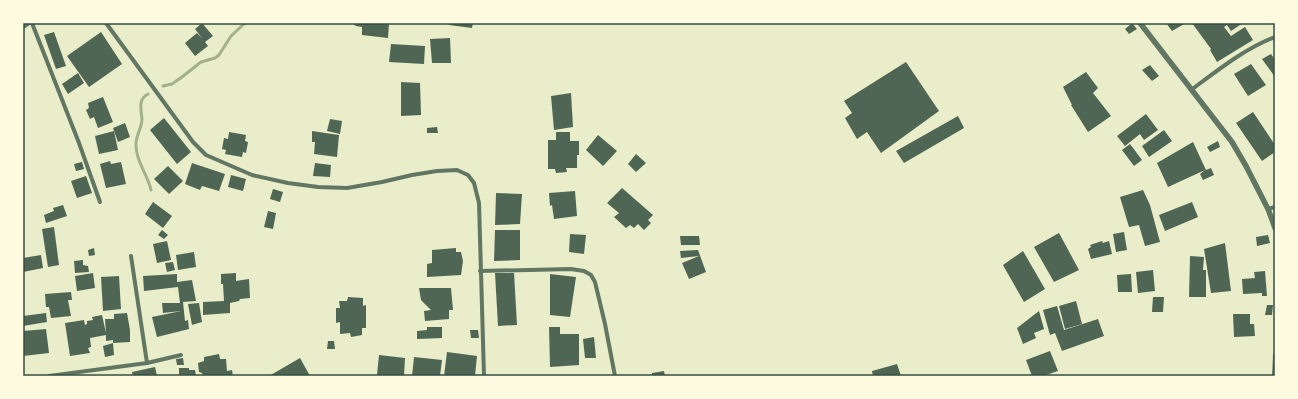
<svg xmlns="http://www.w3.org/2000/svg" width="1298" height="399" viewBox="0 0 1298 399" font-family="Inter,sans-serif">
<rect width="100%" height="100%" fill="#e9edc9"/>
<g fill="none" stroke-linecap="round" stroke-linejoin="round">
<g stroke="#a3b18a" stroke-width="3">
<path d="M163 86 172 84 182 77 201 62 215 58 219 55 231 36 245 23"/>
<path d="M148 94C138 99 141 109 142 119 142 128 135 137 136 146 136 162 148 175 151 190"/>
</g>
</g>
<g fill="#4f6655">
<path d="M202 23 213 36 205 42 208 46 195 56 185 43 197 33 202 38 195 29Z"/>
<path d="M352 23H389L388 38 362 35V27L356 26Z"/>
<path d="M449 23H473L472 28 449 25Z"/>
<path d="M1132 23 1137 29 1129 34 1125 29Z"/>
<path d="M1166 23H1186L1172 31Z"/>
<path d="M1192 23H1243L1231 31 1227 25 1224 27 1231 36 1245 27 1253 40 1217 62 1210 50 1211 49Z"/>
<path d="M54 32 66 66 56 69 44 35Z"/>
<path d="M101 32 122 64 89 87 67 56Z"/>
<path d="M450 38 451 63H432L430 39Z"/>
<path d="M391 44 425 46 424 64 389 62Z"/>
<path d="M1271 54 1275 60V77L1262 59Z"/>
<path d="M906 62 939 111 881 153 867 132 857 139 845 118 852 113 844 101Z"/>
<path d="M1251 64 1266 85 1248 96 1234 74Z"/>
<path d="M1150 65 1159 76 1152 81 1142 70Z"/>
<path d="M1086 72 1098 88 1093 93 1111 116 1088 132 1071 105H1072L1063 87Z"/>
<path d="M78 73 84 83 68 94 62 84Z"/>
<path d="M401 82 420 83 421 115 401 116Z"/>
<path d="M571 93 573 127 554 130 551 96Z"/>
<path d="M103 97 113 122 98 128 94 117 90 119 86 110 89 108 88 103Z"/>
<path d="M1253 112 1275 145V152L1262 161 1236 123Z"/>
<path d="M1146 114 1158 130 1144 140 1140 134 1125 146 1117 136Z"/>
<path d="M958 116 964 128 904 163 896 151Z"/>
<path d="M164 118 191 152 177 164 150 130Z"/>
<path d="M330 119 342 121 340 134 327 131Z"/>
<path d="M125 123 130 137 118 142 113 128Z"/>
<path d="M437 127 438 133H427V128Z"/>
<path d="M1164 130 1172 141 1149 157 1142 146Z"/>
<path d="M114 131 118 150 99 154 95 136Z"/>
<path d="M312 131 339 135 337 157 314 154 315 142H312Z"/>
<path d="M229 132 246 135 245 141 248 142 246 153 243 152 242 157 225 154 226 150 222 149 224 138 228 139Z"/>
<path d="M556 132H570V141H579V155H577V168H566L567 172 556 173 555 169H548V140H556Z"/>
<path d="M598 135 617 151 603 166 586 150Z"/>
<path d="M1218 141 1220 147 1210 152 1207 147Z"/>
<path d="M1193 142 1206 170 1211 168 1214 175 1203 180 1200 174 1205 170 1168 187 1157 163Z"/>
<path d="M1130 144 1142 160 1134 166 1122 150Z"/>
<path d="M636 154 646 163 636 172 628 164Z"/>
<path d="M110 161 111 164 121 162 126 184 106 188 100 164Z"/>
<path d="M82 162 84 169 76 171 74 164Z"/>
<path d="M192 163 225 174 219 191 202 186 200 190 185 184Z"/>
<path d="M315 163 331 165 330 177 313 176Z"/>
<path d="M168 166 183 181 169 194 154 179Z"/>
<path d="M231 175 246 179 243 191 228 187Z"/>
<path d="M86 176 92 193 77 198 71 181Z"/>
<path d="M622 188 653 215 648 220 651 223 644 230 638 224 634 228 630 225 626 228 614 217 619 213 607 203Z"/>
<path d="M273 189 283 192 280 202 270 199Z"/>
<path d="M1143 190 1150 205 1160 242 1145 246 1139 225 1129 227 1120 197Z"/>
<path d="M575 191 577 216 554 219 552 205 550 206 549 193Z"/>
<path d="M496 193 522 194 520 224 495 225Z"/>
<path d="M153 202 172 216 163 228 145 214Z"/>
<path d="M1192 202 1198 217 1165 231 1159 215Z"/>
<path d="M63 205 67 216 46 223 44 215 54 211 53 208Z"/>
<path d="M268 211 276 213 273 229 264 227Z"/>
<path d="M54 227 59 265 48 267 42 229Z"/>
<path d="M162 230 168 235 164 239 158 235Z"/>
<path d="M495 230H520V260L494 261Z"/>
<path d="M1124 232 1127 250 1116 252 1113 234Z"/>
<path d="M1059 233 1079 270 1054 282 1034 247Z"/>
<path d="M570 234 586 235 584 254 569 252Z"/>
<path d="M1268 235 1270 243 1257 246 1256 237Z"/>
<path d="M680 236H699L700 245H681Z"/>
<path d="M167 241 171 260 157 263 153 244Z"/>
<path d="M1102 241 1103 243 1109 241 1112 254 1091 259 1088 249 1091 247 1090 245Z"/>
<path d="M1225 243 1231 291 1211 293 1204 249Z"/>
<path d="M94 248 95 255 89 256 88 250Z"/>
<path d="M456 248V252H461L463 261 461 275 427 277V264L432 263V250Z"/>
<path d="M698 250 706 272 689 279 682 263 699 256 681 258 680 251Z"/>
<path d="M1023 251 1045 289 1024 302 1003 265Z"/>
<path d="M194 252 196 267 178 270 176 255Z"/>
<path d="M41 255 43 268 23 272V258Z"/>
<path d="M1190 256 1204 257 1203 270H1206V297H1189Z"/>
<path d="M83 260V265L88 266 89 272 75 273 74 261Z"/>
<path d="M173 262 175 270 167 272 165 263Z"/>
<path d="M1153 270 1155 291 1138 293 1136 272Z"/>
<path d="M1265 271 1267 296H1262V293L1243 294 1242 279 1255 278 1254 272Z"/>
<path d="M93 273 95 288 77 291 75 276Z"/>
<path d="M236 273V281L249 279 250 298 240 299 239 301 230 303V313L203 315V302L224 301 223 284H221V274Z"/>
<path d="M495 273H514L517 325 498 326Z"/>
<path d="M177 274V282L192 280 196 301 183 302 185 321 188 320 189 329 157 337 152 317 181 311 163 313 162 303H180L178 287 144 291 143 276Z"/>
<path d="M550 274 576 277 570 317 550 315Z"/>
<path d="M1131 274 1132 292H1118L1117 275Z"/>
<path d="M119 276 121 309 103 311 101 277Z"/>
<path d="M419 288H451L453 310H449V319L425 321 424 311 431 310 421 300Z"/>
<path d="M71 292 72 300H68L71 316 51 318 49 307H46L45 294Z"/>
<path d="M348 297 363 298V306L366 305V328H362V335L351 337 350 333 340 334V322L336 323V308H340L339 301H347Z"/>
<path d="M1153 297H1164L1163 312H1152Z"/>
<path d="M1076 301 1082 324 1065 329 1059 306Z"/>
<path d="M199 303 202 322 192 325 188 304Z"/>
<path d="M1267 305H1273L1272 315H1265Z"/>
<path d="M1057 306 1064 330 1098 319 1104 336 1062 351 1055 333 1050 335 1043 310Z"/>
<path d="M1039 311 1044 329 1034 333 1036 338 1023 344 1017 328Z"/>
<path d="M46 313 47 322 23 326V316Z"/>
<path d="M127 313 130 330V342L113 343V340L106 341V335L90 338 91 347 88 348 90 353 70 356 65 323 84 320 85 325 87 324V321L93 320 92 317 102 315 106 333 105 319H114V314Z"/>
<path d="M1233 314H1250V324H1254L1255 336 1234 337Z"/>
<path d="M427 327H442V338L417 339V331L427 330Z"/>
<path d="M549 327H560V334H579V365L550 367Z"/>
<path d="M46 329 49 353 23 356V331Z"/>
<path d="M470 330H478L479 338H471Z"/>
<path d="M594 337 596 358H585L583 339Z"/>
<path d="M328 341H334L335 349H327Z"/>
<path d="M113 343 114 355 105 357 103 346Z"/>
<path d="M1050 351 1058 371 1043 376H1032L1026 360Z"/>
<path d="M447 352 477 356 475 376H444Z"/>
<path d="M219 354 220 359H226L227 371 232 370 233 376H203L202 373 199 372 198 363 204 361V357Z"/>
<path d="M379 355 405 358 404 376 377 375Z"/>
<path d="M414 357 442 360 440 376H412Z"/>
<path d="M183 358 184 365H177L176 359Z"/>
<path d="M300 358 310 376H269Z"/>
<path d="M897 364 901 376H873L872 371Z"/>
<path d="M155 367 157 376H133L132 372Z"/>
<path d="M179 368H189V370H195L196 376H179Z"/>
<path d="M664 371 665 376H652V373Z"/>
</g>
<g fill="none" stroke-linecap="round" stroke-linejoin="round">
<g stroke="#617663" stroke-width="4">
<path d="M32 23 79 143 100 202"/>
<path d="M106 23 193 142 206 155 252 175 288 183 318 187 347 188 382 182 412 175 437 171 457 170 468 175 474 183 479 203 484 376"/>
<path d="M23 27 29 23"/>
<path d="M1191 90C1218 70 1244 49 1275 37"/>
<path d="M1268 209 1275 207"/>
<path d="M480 271 571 269 584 271 591 275 595 282 605 324 615 376"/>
<path d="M147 363 181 355"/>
<path d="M49 376 147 363 131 256"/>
<path d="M1274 376 1275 355"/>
</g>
<path stroke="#617663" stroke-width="5.5" d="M1140 23 1232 142 1246 166 1268 209 1275 228"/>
</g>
<rect width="1298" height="399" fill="none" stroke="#fefae0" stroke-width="48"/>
<rect x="24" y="24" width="1250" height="351" fill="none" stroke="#344e41" stroke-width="1.5"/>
</svg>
